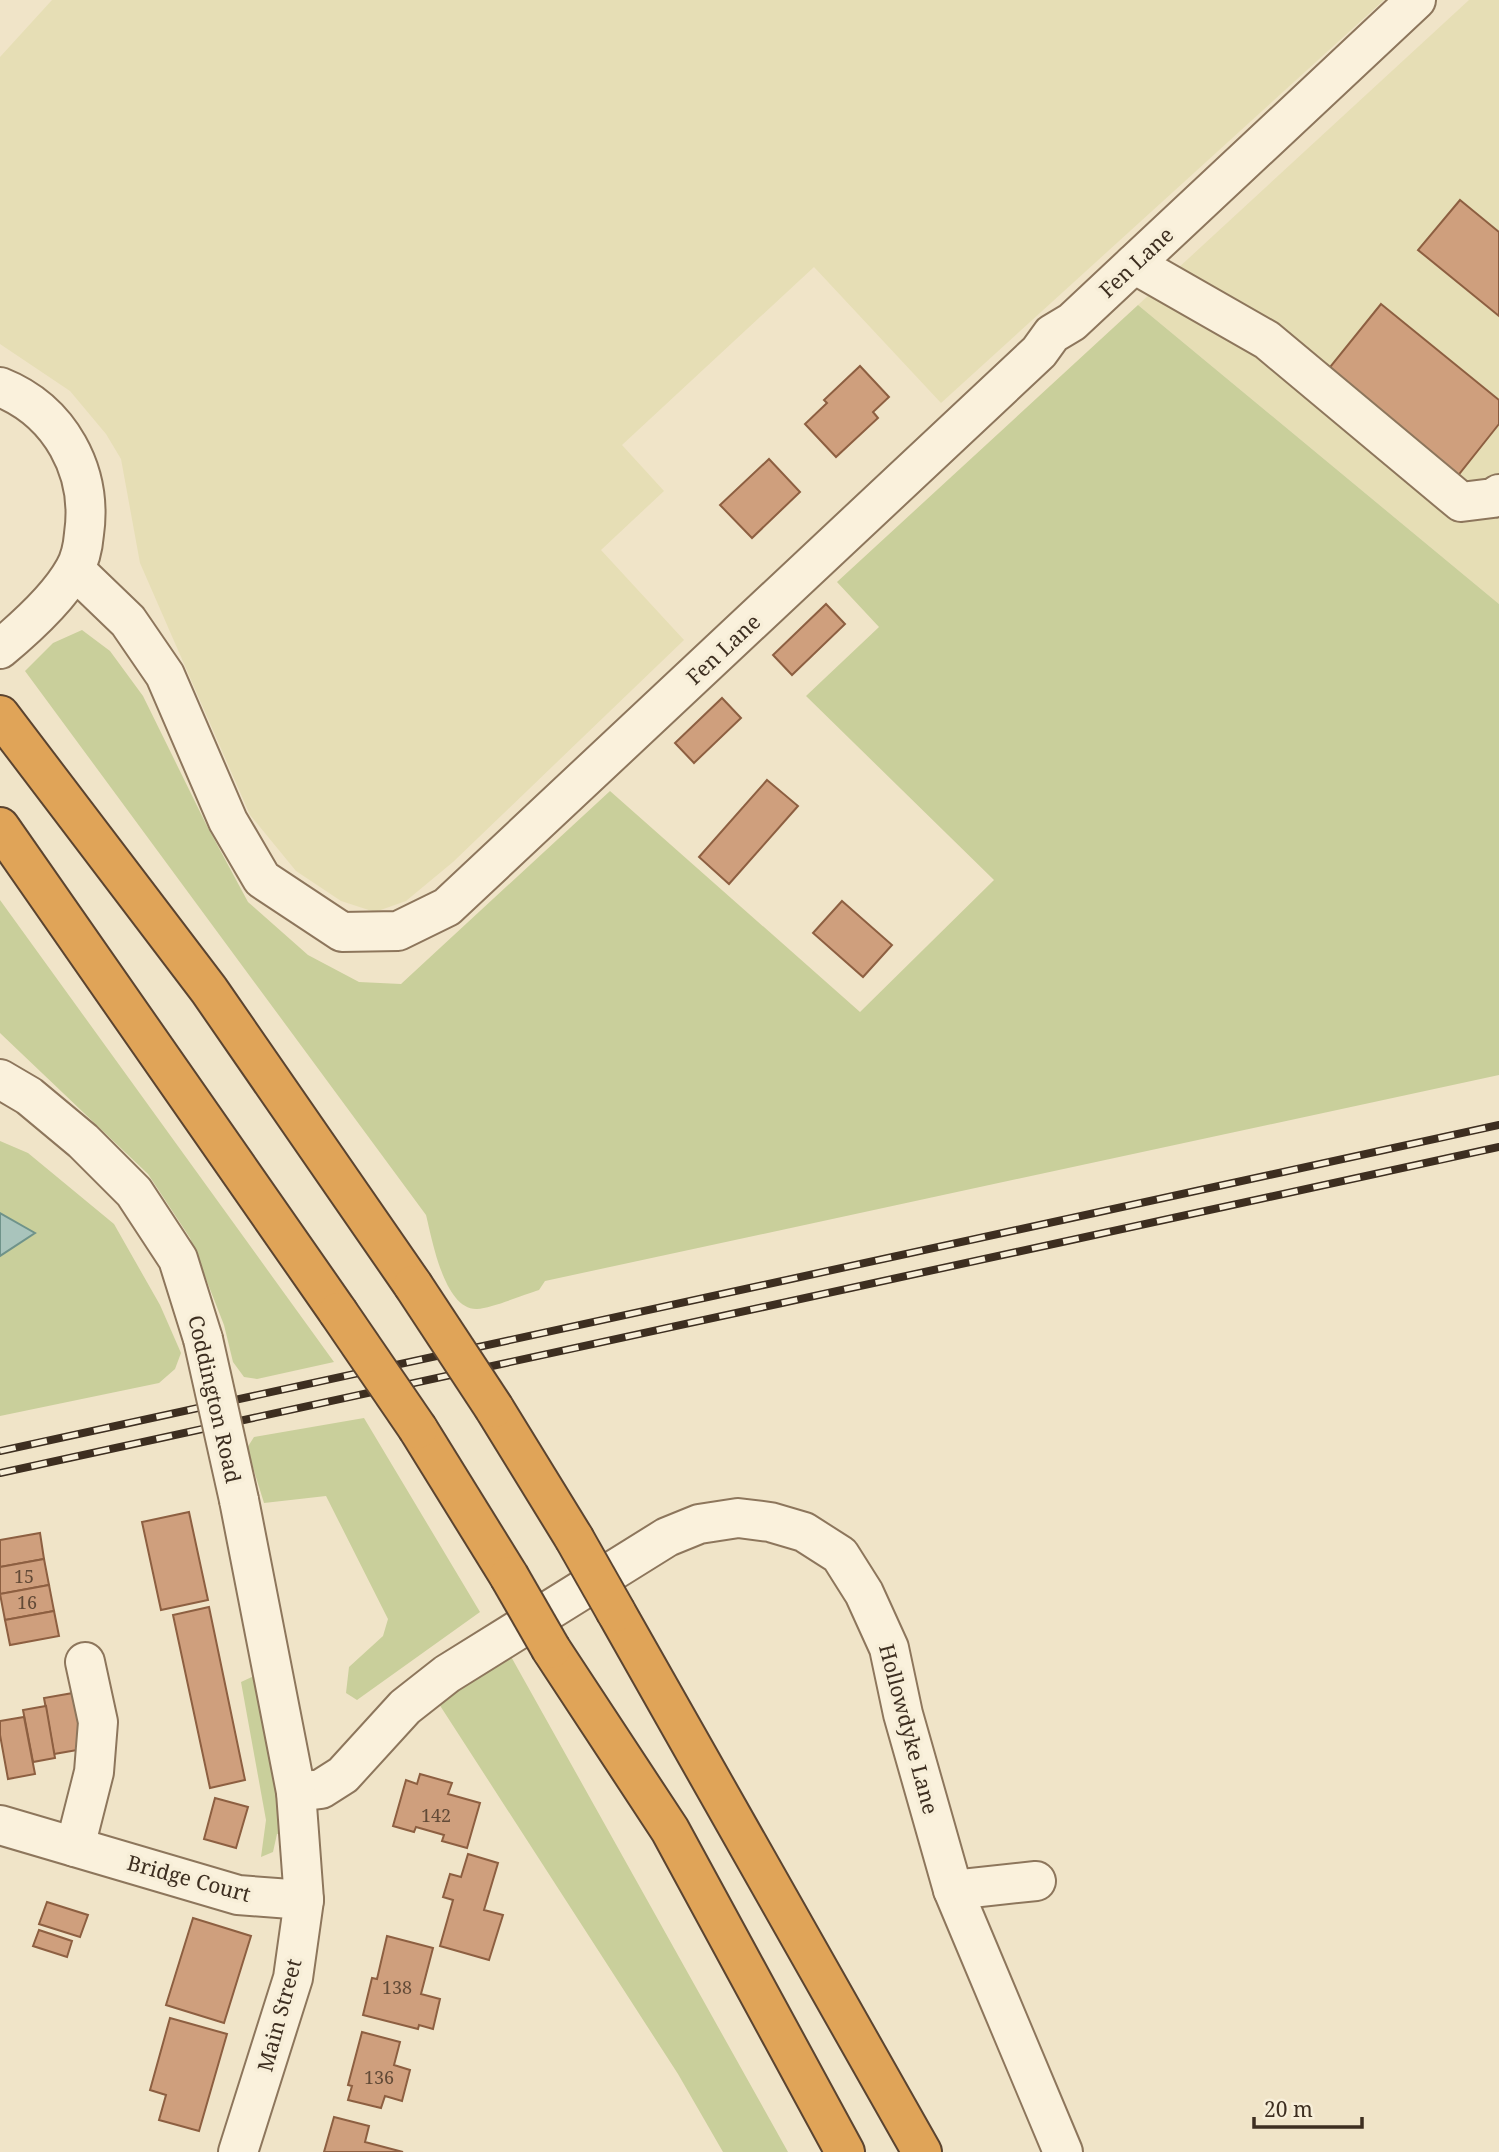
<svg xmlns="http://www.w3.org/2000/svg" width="1499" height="2152" viewBox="0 0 1499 2152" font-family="'Noto Serif',serif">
<rect width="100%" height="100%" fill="#f0e4c8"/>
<g fill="#e6deb5">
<path d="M52 0H1384L941 403 814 267 622 445 664 491 601 550 684 640 453 862 406 901 375 912 341 901 296 871 250 815 140 563 121 459 106 434 70 391 0 344V57Z"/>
<path d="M1469 0H1499V604L1138 305Z"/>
</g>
<g fill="#c9cf9b">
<path d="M1138 305 1499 604V1075L545 1281 539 1290C523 1295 492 1308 477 1309 444 1310 432 1238 426 1215L25 671 53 643 82 630 110 651 143 696 206 824 248 902 308 955 359 982 401 984 610 791 860 1012 994 880 806 696 879 627 837 582Z"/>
<path d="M0 900 334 1362 257 1379 244 1377 233 1362 224 1325 190 1238 148 1174 0 1033Z"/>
<path d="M0 1141 28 1153 114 1224 160 1305 181 1353 175 1369 159 1383 0 1416V1256L35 1234 0 1213Z"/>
<path d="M364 1418 480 1612 357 1700 346 1693 349 1667 383 1636 388 1619 326 1496 264 1503 247 1448 254 1437Z"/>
<path d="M509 1653 788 2152H723L678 2074 439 1704Z"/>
<path d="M254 1676 286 1834H277L273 1852 261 1857 266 1820 241 1682Z"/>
</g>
<path fill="#a9c4bc" stroke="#6f938a" stroke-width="2" d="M0 1213 35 1233 0 1256Z"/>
<g fill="#cf9f7d" stroke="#8d5f41" stroke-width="2">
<path d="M1460 200 1499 232V316L1418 250Z"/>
<path d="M1381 304 1499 400V424L1456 478 1326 372Z"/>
<path d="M860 366 889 397 873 412 878 418 836 457 805 424 827 403 824 400Z"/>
<path d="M769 459 800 492 752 538 720 505Z"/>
<path d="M826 604 845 624 792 675 773 655Z"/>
<path d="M722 698 741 718 694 763 675 743Z"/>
<path d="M767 780 798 806 729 884 699 857Z"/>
<path d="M842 901 892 945 863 977 813 933Z"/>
<path d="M189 1512 208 1600 161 1610 142 1522Z"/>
<path d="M40 1533 44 1559 0 1567V1540Z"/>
<path d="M44 1559 49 1585 0 1594V1567Z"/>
<path d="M49 1585 54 1611 5 1620 0 1594Z"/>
<path d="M209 1607 245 1780 210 1788 173 1615Z"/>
<path d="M54 1611 59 1636 10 1645 5 1620Z"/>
<path d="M73 1693 83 1749 54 1754 44 1698Z"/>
<path d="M46 1706 55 1758 33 1762 23 1710Z"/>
<path d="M24 1717 35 1774 8 1779 0 1735V1721Z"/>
<path d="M420 1774 452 1783 448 1794 480 1803 467 1848 442 1841 444 1835 416 1827 414 1832 393 1826 406 1780 417 1784Z"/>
<path d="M215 1798 248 1807 236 1848 204 1839Z"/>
<path d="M468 1854 498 1863 484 1910 503 1915 489 1960 440 1946 453 1900 443 1897 450 1874 461 1877Z"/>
<path d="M47 1902 88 1915 80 1937 39 1924Z"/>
<path d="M193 1918 251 1936 224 2023 166 2005Z"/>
<path d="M39 1930 72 1941 67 1957 33 1946Z"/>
<path d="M387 1936 433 1948 421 1994 440 1999 433 2029 419 2025 418 2029 363 2015 372 1978 377 1979Z"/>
<path d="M170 2018 227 2034 199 2131 159 2120 166 2095 150 2090Z"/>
<path d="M362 2032 400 2042 394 2065 410 2070 402 2101 385 2096 381 2108 348 2100 352 2086 348 2085Z"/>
<path d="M334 2117 369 2126 365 2142 403 2152H324Z"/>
</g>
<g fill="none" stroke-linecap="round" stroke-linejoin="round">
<g stroke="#8d765c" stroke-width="42">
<g id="minor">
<path d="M1134 264 1267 340 1461 502 1493 498 1499 494"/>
<path d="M0 387C60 411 93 471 84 534 83 546 80 560 74 570 59 597 24 629 0 649"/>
<path d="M75 570 128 621 165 675 228 821 262 879 342 932 398 931 447 907 1039 352 1052 334 1072 322 1416 0"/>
<path d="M0 1079 29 1096 83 1141 134 1192 178 1259 203 1339"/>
<path d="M296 1792 321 1789 343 1775 405 1707 447 1674 667 1537 699 1524 738 1518 770 1522 804 1532 840 1555 864 1593 889 1648 903 1714 953 1890 1063 2152"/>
<path d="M0 1825 238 1895 304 1900"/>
<path d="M75 1847 94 1772 98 1722 85 1662"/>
<path d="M953 1890 1036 1881"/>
<path d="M238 2152 293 1978 304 1900 296 1792 239 1500"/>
</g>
</g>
<g stroke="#5b4430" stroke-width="42">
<g id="highway">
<path d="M0 715 209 990 413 1285"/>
<path d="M0 827 338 1312"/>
<path d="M494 1408 574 1538"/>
<path d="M418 1429 509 1576"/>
<path d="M616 1612 922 2152"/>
<path d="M551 1649 670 1830 845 2152"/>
</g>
</g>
<use href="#minor" stroke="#faf1dc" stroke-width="38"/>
<use href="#highway" stroke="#e0a458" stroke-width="38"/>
<g stroke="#3d2e20" stroke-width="8">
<g id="rail">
<path d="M0 1451 1499 1125"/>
<path d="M0 1473 1499 1147"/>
</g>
</g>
<use href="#rail" stroke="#f7eed8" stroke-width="5" stroke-dasharray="16" stroke-linecap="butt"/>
<g stroke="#8d765c" stroke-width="42" stroke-linecap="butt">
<path id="minor-bridge" d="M203 1339 239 1500"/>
</g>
<g stroke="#5b4430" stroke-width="42" stroke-linecap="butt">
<g id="highway-bridge">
<path d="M413 1285 494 1408"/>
<path d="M338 1312 418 1429"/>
<path d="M574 1538 616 1612"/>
<path d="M509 1576 551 1649"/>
</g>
</g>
<use href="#minor-bridge" stroke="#faf1dc" stroke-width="38"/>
<use href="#highway-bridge" stroke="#e0a458" stroke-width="38"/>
</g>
<g text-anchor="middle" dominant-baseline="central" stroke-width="7" stroke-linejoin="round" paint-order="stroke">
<g font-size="18" fill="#624a37">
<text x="24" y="1576">15</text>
<text x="27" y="1602">16</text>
<text x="436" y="1815">142</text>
<text x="397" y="1987">138</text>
<text x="379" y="2077">136</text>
</g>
<g font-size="21" fill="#3d2e20" stroke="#f7eed8">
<text transform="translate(1136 262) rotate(-43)">Fen Lane</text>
<text transform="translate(723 649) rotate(-43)">Fen Lane</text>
<text transform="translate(215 1399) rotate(77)">Coddington Road</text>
<text transform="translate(909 1729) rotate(75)">Hollowdyke Lane</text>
<text transform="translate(189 1878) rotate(15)">Bridge Court</text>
<text transform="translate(279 2015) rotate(-75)">Main Street</text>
</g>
</g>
<path d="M1254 2117v10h108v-10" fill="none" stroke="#3d2e20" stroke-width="3.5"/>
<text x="1264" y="2117" font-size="21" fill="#3d2e20" stroke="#f7eed8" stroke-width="5" paint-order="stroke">20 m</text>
</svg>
